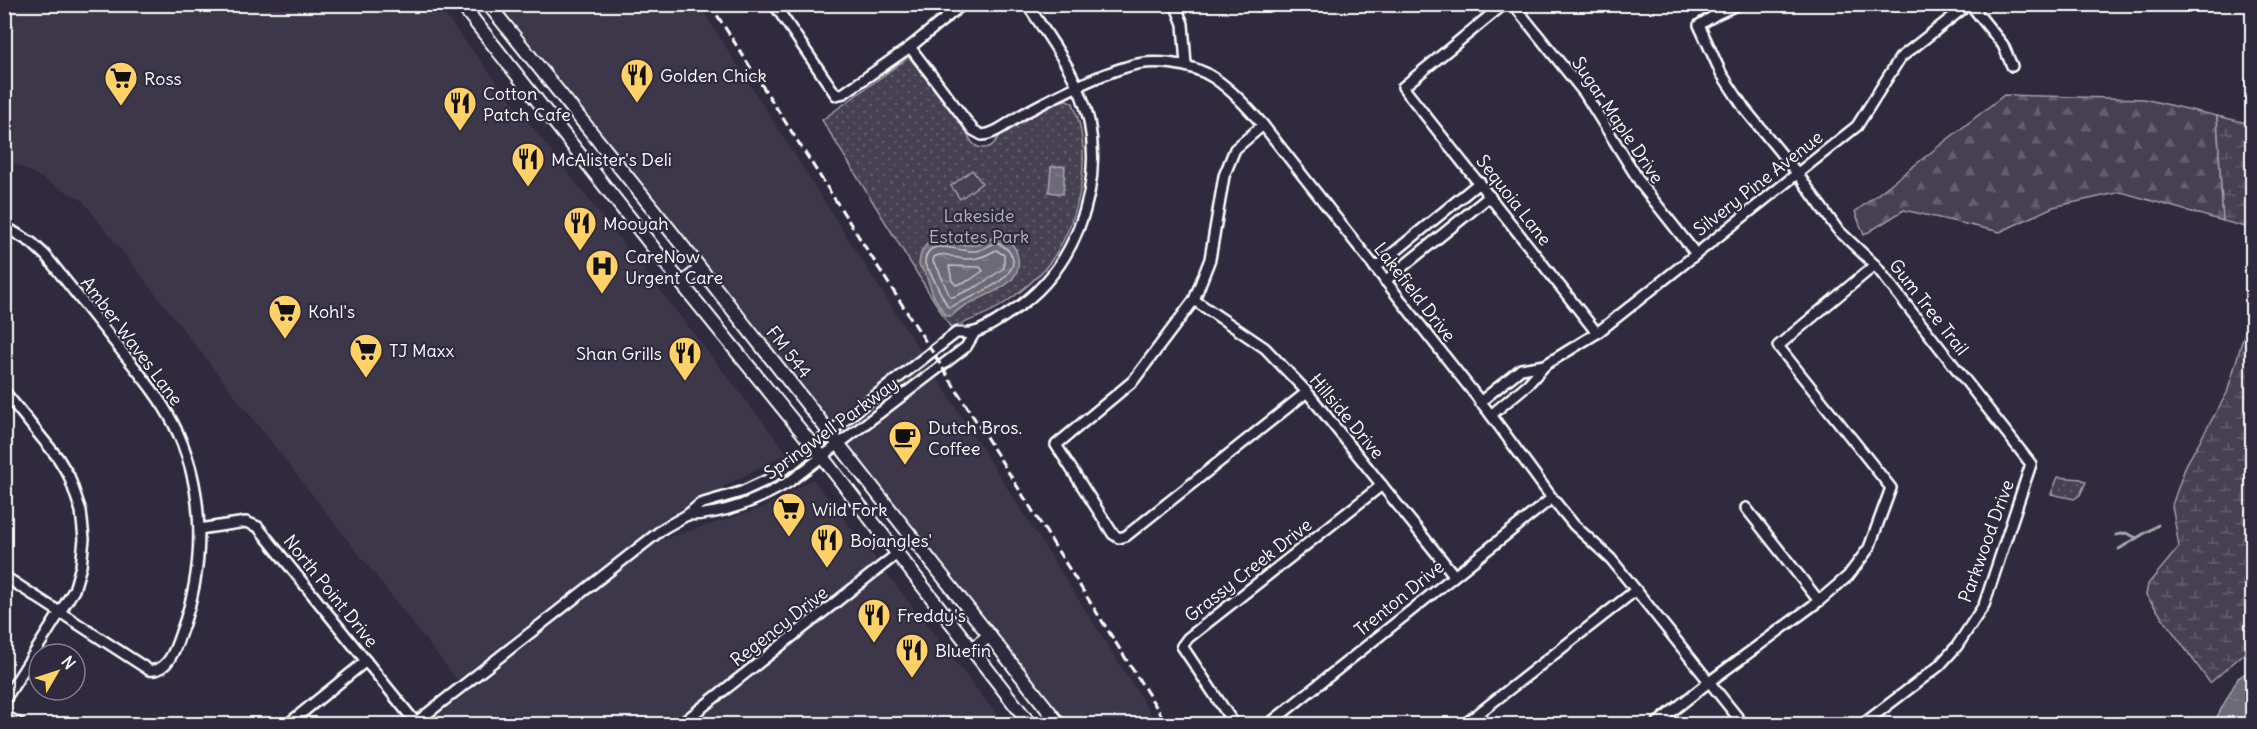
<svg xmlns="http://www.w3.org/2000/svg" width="2257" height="729" viewBox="0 0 2257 729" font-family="Delius,sans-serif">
<defs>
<pattern id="green-dots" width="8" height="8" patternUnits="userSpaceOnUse" patternTransform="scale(1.5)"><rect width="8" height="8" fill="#464152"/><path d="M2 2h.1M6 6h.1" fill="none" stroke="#625e6c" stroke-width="1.8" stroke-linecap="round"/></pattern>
<pattern id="forest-firs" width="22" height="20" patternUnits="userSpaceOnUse" patternTransform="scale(1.5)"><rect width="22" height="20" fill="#464152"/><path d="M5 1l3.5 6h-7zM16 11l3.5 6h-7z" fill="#625e6c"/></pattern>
<pattern id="wetland-marsh" width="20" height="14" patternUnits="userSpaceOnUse" patternTransform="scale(1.5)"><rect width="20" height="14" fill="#464152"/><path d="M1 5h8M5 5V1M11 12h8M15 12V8" fill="none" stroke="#625e6c"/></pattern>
<pattern id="water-ripples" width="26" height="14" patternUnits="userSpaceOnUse" patternTransform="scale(1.5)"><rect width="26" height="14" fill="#6d6a77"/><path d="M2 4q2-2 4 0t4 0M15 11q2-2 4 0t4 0" fill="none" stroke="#83808b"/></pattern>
</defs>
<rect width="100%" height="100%" fill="#2f2a3d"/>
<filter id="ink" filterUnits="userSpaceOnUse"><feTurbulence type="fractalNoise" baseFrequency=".0167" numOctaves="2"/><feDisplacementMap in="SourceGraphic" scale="12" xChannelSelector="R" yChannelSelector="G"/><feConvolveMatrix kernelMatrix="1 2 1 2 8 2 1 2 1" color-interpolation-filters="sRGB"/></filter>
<g filter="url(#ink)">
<g fill="#3c3749">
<path d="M4 5H437L787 453 669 516 457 680 82 200 5 158Z"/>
<path d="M498 5H699L1158 724H1067Z"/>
<path d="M813 479 1004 724H427L660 540 763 508Z"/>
</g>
<g fill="url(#green-dots)" stroke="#a2a0a8" stroke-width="1.5">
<path d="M909 57 965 129C969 138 973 148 983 148 996 148 996 137 1004 131 1021 118 1045 103 1067 100L1073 103C1093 153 1082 214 1053 258 1040 277 1021 292 1002 305 987 315 968 321 951 328L822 120Z"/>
<path d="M2058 477 2081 479 2086 482 2080 495 2074 499 2051 494Z"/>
</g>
<path fill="url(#forest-firs)" stroke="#a2a0a8" stroke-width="1.5" d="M2004 95 2144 99 2217 116 2223 221 2121 192 2053 207 2000 232 1904 210 1864 235 1855 212Z"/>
<g fill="url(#wetland-marsh)" stroke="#a2a0a8" stroke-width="1.5">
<path d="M2217 116 2252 124V232L2249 228 2223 221Z"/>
<path d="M2252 307V650L2247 651 2210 683 2146 595 2148 584 2179 547 2172 505 2186 465 2227 393Z"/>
</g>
<path fill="#464152" stroke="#a2a0a8" stroke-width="1.5" d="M972 170 982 183 960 199 951 186Z"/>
<g fill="url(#water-ripples)" stroke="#a7a6ad" stroke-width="1.5">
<path d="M1061 166 1065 167 1063 194 1049 192 1051 167Z"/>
<path d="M997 236C1009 240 1016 245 1018 258 1024 293 967 296 952 316H946L934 297 926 275 919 265C922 224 954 248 976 245 984 244 989 238 997 236Z"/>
<path d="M2252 669V724H2213L2238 678Z"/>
</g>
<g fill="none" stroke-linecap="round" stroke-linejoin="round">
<g stroke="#c5c3c9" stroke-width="1.5">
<path d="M997 242C1039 266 988 290 965 300 958 302 954 307 948 307 940 293 934 278 925 264 925 234 959 253 975 251 984 250 989 245 997 242Z"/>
<path d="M996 250 1004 255V268L978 286 953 297H950L938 269 933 262 934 257C944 252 949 256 958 258 973 261 984 257 996 250Z"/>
<path d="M949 266 980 267 983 271 970 280 956 285 952 281Z"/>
</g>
<g stroke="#a7a6ad" stroke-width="3">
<path d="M2116 535 2126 533 2137 538"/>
<path d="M2119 549 2158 525"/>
</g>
<g stroke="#fff" stroke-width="14">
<g id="minor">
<path d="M774 4 836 95 844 93 910 47 963 4"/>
<path d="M1175 4 1183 24 1186 65"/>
<path d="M1504 4 1403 87 1597 333"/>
<path d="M1513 4 1585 94 1643 187 1696 254"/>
<path d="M1739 4 1717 14 1699 25 1721 73 1744 108 1797 173 1837 229 1875 265 2031 464 1984 605 1957 646 1939 666 1863 724"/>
<path d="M1970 4 2003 45 2012 66"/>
<path d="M910 47 973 130 982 135C998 134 1015 117 1030 110 1058 95 1096 76 1126 67 1151 58 1192 63 1214 78 1233 91 1248 108 1263 125L1491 415 1552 498 1574 525 1611 559 1743 724"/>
<path d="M1263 125 1235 149 1224 176 1210 259 1194 300 1133 381 1056 445 1113 534 1119 538 1126 536 1307 392"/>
<path d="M4 226 32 243 46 256C71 287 95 318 120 349 139 373 159 396 173 423 206 487 206 566 181 632 176 647 168 673 149 670L4 576"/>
<path d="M1375 268 1480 182"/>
<path d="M1385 281 1490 196"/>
<path d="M1194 300 1265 348 1307 392 1454 575"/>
<path d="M1545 365 1597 333 1857 126 1900 58 1969 4"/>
<path d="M4 391 58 458 69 476 81 511 84 539 81 566 74 590 4 701"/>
<path d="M1480 402 1521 369 1545 365 1528 384 1491 415"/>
<path d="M1746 508 1819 601"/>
<path d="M687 515C724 515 758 500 789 482L966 347 975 332"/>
<path d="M199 529 246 522 258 527 416 723"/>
<path d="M4 715 20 724"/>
<path d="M288 724 366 661"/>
<path d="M414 724 664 528 687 515 700 504 741 492 767 480 791 465 862 406 956 333C962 333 969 334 975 332 987 329 1000 319 1011 312 1073 272 1103 193 1089 121 1080 78 1051 41 1027 4"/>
<path d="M681 724 897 554"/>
<path d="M1234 724 1182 646 1188 638 1382 485"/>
<path d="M1269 724 1552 498"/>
<path d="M1465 724 1636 590"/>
<path d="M1656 724 1709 682 1819 601 1848 576 1869 548 1891 488 1778 346 1875 265"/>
</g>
</g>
<g stroke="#fff" stroke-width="16">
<g id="major">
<path d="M461 4 682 284 823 458 1030 724"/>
<path d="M488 4 666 225 1059 724"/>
<path d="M682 284 700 269"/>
<path d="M971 650 990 635"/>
</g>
</g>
<use href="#minor" stroke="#2f2a3d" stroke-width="9"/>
<use href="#major" stroke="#2f2a3d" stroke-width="12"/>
<path stroke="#fff" stroke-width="3" stroke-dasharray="9 4.5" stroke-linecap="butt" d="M710 4 942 367 1167 724"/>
</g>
</g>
<defs>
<g id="restaurant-pin" transform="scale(1.725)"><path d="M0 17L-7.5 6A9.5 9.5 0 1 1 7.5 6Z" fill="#ffd166" stroke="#2f2a3d"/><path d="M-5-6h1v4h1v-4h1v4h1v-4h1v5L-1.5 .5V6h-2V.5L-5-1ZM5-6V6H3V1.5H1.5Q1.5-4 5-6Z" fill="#111"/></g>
<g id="supermarket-pin" transform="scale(1.725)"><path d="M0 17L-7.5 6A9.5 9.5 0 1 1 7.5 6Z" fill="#ffd166" stroke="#2f2a3d"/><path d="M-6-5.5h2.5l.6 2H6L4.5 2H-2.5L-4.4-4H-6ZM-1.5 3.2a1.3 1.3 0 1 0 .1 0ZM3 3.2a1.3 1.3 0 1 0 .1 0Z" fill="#111"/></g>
<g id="hospital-pin" transform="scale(1.725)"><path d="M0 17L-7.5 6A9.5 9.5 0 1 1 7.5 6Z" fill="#ffd166" stroke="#2f2a3d"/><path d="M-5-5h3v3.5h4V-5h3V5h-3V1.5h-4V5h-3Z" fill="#111"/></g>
<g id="cafe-pin" transform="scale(1.725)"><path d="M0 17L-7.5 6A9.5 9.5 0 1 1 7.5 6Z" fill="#ffd166" stroke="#2f2a3d"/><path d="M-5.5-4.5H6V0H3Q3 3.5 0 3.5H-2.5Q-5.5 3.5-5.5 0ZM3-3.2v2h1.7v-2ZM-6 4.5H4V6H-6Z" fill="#111"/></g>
</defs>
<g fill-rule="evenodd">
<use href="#restaurant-pin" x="637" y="75"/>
<use href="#supermarket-pin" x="121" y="78"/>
<use href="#restaurant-pin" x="460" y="103"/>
<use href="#restaurant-pin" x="528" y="159"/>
<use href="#restaurant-pin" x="580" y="223"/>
<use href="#hospital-pin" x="602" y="266"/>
<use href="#supermarket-pin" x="285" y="311"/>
<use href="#supermarket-pin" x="366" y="350"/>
<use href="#restaurant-pin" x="685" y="353"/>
<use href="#cafe-pin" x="905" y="437"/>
<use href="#supermarket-pin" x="789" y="509"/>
<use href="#restaurant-pin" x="827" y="540"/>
<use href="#restaurant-pin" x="874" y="615"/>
<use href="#restaurant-pin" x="912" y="650"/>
</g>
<g text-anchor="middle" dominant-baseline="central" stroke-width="4.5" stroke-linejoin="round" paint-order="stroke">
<g font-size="18" fill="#fff" stroke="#2f2a3d" text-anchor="start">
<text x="660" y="75">Golden Chick</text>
<text x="144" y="78">Ross</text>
<text x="483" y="93">Cotton<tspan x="483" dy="21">Patch Cafe</tspan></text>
<text x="551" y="159">McAlister's Deli</text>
<text x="603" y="223">Mooyah</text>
<text x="625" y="256">CareNow<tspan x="625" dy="21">Urgent Care</tspan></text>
<text x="308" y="311">Kohl's</text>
<text x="389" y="350">TJ Maxx</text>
<text x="662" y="353" text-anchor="end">Shan Grills</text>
<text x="928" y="427">Dutch Bros.<tspan x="928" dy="21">Coffee</tspan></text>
<text x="812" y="509">Wild Fork</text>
<text x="850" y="540">Bojangles'</text>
<text x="897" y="615">Freddy's</text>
<text x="935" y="650">Bluefin</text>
</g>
<g font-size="18" fill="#fff" stroke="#2f2a3d">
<text transform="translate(1618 120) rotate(56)">Sugar Maple Drive</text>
<text transform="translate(1758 183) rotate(-38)">Silvery Pine Avenue</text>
<text transform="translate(1514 200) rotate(52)">Sequoia Lane</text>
<text transform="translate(1415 292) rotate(52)">Lakefield Drive</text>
<text transform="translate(1929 307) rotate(52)">Gum Tree Trail</text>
<text transform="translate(132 341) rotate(53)">Amber Waves Lane</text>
<text transform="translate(789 352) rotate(52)">FM 544</text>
<text transform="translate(1347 416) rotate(50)">Hillside Drive</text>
<text transform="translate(831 428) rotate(-36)">Springwell Parkway</text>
<text transform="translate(1986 541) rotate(-70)">Parkwood Drive</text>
<text transform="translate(1248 570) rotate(-38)">Grassy Creek Drive</text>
<text transform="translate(331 591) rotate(51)">North Point Drive</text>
<text transform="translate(1399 598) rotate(-39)">Trenton Drive</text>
<text transform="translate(779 626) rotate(-38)">Regency Drive</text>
</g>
<g font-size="18" fill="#b5b3ba" stroke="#2f2a3d">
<text x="979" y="215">Lakeside<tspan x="979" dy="21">Estates Park</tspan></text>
</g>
</g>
<rect width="2257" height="729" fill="none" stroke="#2f2a3d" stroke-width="24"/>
<rect x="12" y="12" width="2233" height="705" fill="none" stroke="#fff" stroke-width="2" filter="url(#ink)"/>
<g transform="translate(57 672) rotate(51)"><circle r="28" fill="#2f2a3d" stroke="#827f8b" stroke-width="1.5"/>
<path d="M0-4.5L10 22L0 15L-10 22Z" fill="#ffd166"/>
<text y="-9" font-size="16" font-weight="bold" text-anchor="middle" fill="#ffffff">N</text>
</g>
</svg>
